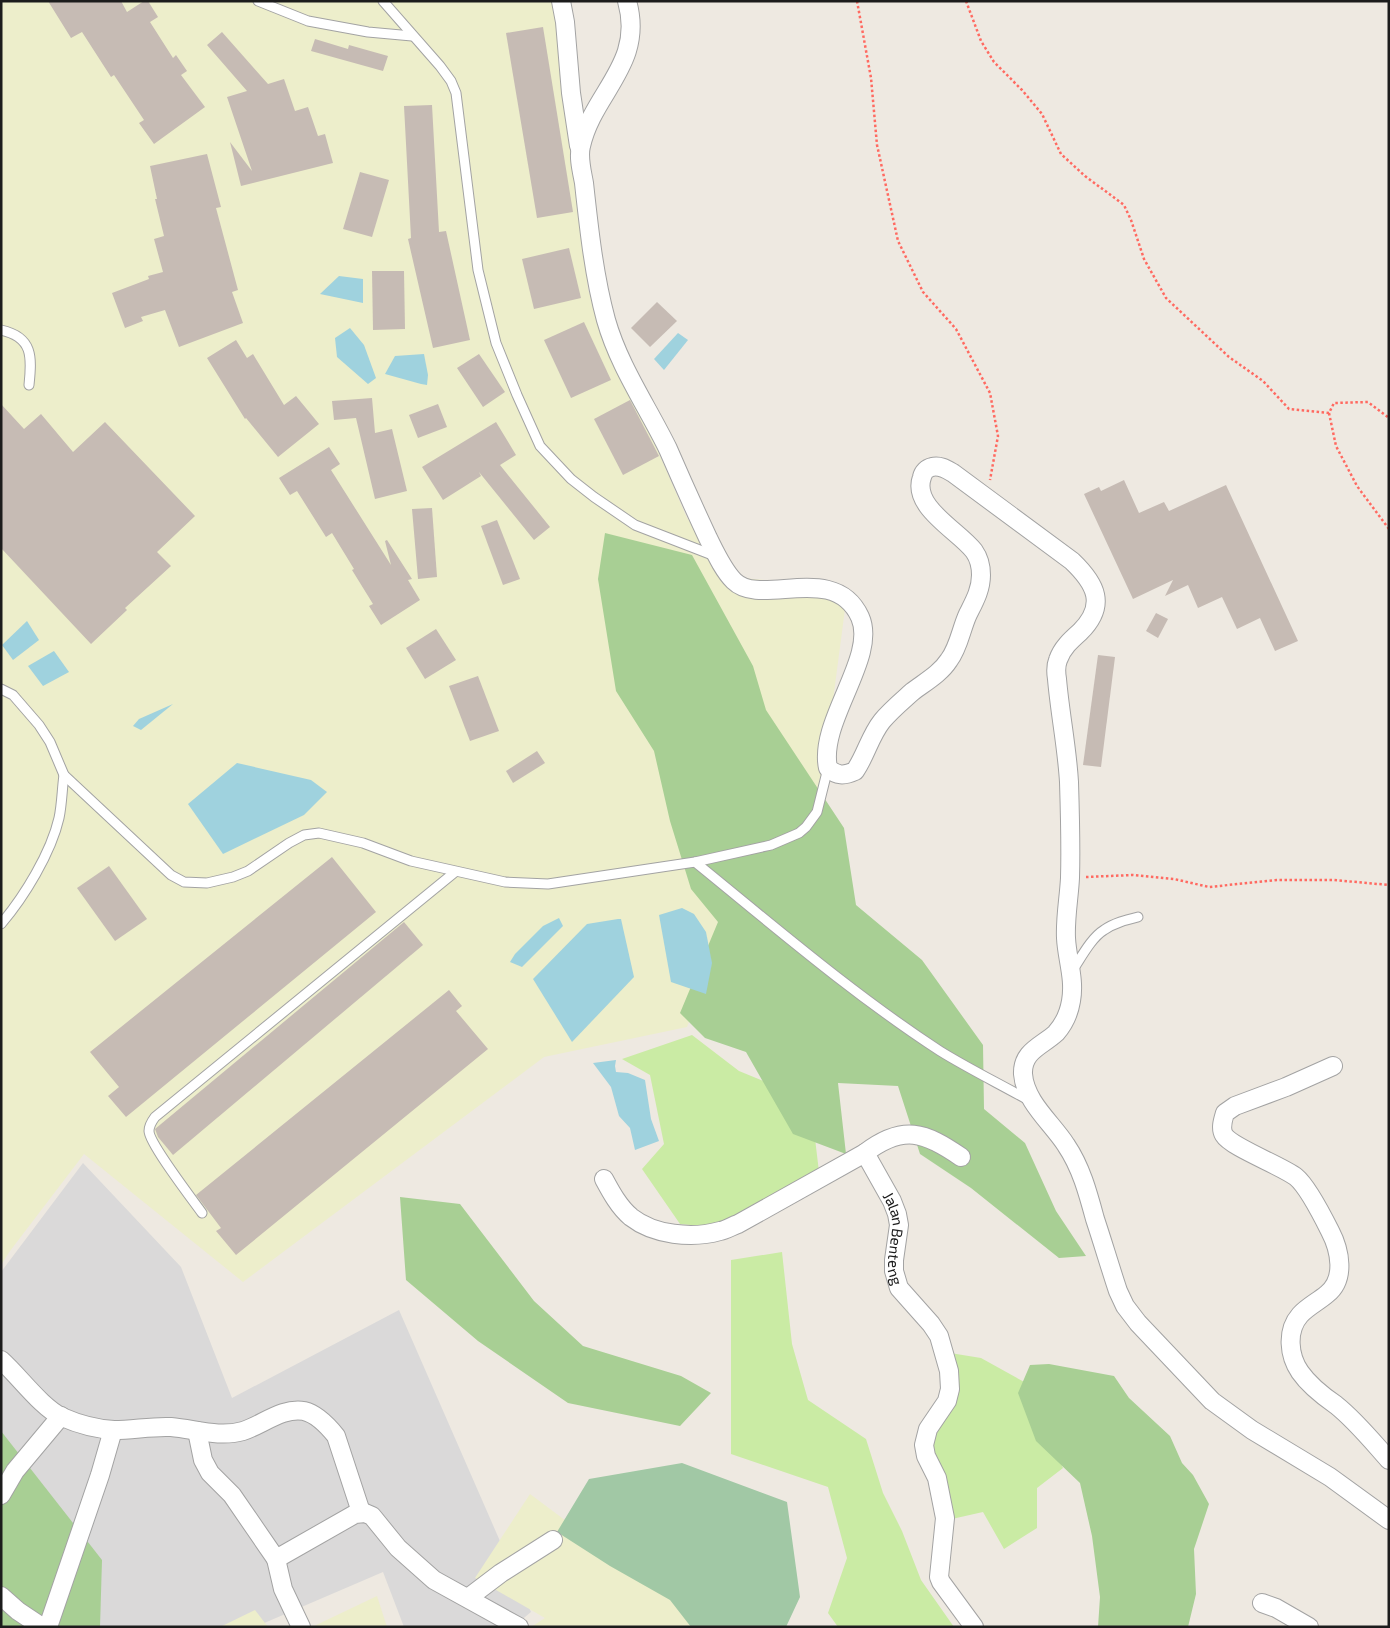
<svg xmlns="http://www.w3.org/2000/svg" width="1390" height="1628" viewBox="0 0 1390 1628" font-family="'Exo 2',sans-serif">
<rect width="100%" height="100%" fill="#eee9e1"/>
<path fill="#dad9d9" d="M83 1163 181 1267 232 1398 399 1310 531 1612 513 1627H404L383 1572 255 1627H82L1 1447V1272Z"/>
<g fill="#edeecb">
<path d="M1 1H558L568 47 588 290 687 518 733 577 815 585 845 609 820 799 731 915 687 1027 544 1057 243 1282 84 1154 10 1251 1 1265Z"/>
<path d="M530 1494 704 1624 707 1627H531L545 1618 475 1578Z"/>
<path d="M377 1596 387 1627H312Z"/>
<path d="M255 1610 268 1627H220Z"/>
</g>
<g fill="#caeba4">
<path d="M692 1035 739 1071 771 1084 814 1130 819 1172 713 1227 680 1224 642 1169 664 1144 650 1075 622 1059Z"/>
<path d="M782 1252 792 1344 808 1400 866 1439 883 1493 902 1531 921 1580 954 1627H838L828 1613 847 1558 828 1487 731 1454V1260Z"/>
<path d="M944 1352 981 1358 1026 1383 1063 1468 1037 1488V1528L1004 1549 983 1512 943 1521 922 1458 950 1411Z"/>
</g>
<g fill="#a8cf94">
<path d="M605 533 692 555 753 666 766 710 844 828 856 905 922 960 983 1045 984 1109 1025 1143 1056 1211 1086 1256 1059 1258 971 1188 920 1154 898 1086 838 1083 846 1154 793 1134 746 1052 705 1038 680 1013 718 922 691 889 670 821 654 751 616 691 598 579Z"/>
<path d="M400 1197 460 1204 534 1301 583 1346 681 1376 711 1393 680 1426 568 1403 478 1341 406 1280Z"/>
<path d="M1049 1364 1114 1376 1129 1398 1170 1436 1182 1463 1193 1475 1209 1504 1194 1549 1196 1594 1188 1627H1098L1100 1597 1092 1536 1080 1483 1036 1441 1018 1393 1030 1365Z"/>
<path d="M1 1431 102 1560 100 1627H1Z"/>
</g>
<path fill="#a1c8a5" d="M682 1463 787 1502 800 1597 786 1627H691L670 1600 610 1566 557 1532 589 1479Z"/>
<g fill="#9fd2de">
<path d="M339 276 363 279V303L320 294Z"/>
<path d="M350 328 364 345 376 378 368 384 337 357 335 338Z"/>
<path d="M678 333 688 340 664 370 654 359Z"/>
<path d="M424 354 428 375 427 385 421 384 385 374 395 356Z"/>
<path d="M27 621 39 640 13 660 2 645Z"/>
<path d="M54 651 69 672 43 686 28 666Z"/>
<path d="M173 704 141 730 133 726 139 719Z"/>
<path d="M237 763 311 780 327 792 304 815 223 854 188 804Z"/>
<path d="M682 908 694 914 706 932 712 963 706 994 671 982 659 915Z"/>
<path d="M559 918 563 926 522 967 510 962 515 954 543 926Z"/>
<path d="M618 919H621L634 977 572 1042 533 979 587 924Z"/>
<path d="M616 1060 615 1066 616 1072 628 1073 645 1080 651 1119 659 1141 635 1150 630 1128 619 1116 611 1087 593 1063Z"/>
</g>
<g fill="#c6bbb4">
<path d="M48 1H121L127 12 144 1H148L158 17 150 22 173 58 176 55 187 71 181 75 205 107 154 144 139 123 144 120 114 75 111 77 82 32 71 38Z"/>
<path d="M543 27 573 212 537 218 506 33Z"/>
<path d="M222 32 268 84 284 79 295 111 308 107 318 136 325 134 333 163 241 186 230 142 252 171 227 97 247 91 207 45Z"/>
<path d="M315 39 348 49 349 45 388 56 383 71 311 51Z"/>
<path d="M432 105 439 232 446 231 470 340 433 348 408 239 411 238 404 106Z"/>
<path d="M207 154 221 207 216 208 238 290 232 292 243 323 179 347 165 310 141 317 143 321 125 328 112 293 149 279 148 276 163 272 154 239 164 236 155 199H157L150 166Z"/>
<path d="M360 172 389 180 372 237 343 229Z"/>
<path d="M569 248 581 298 534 309 522 259Z"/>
<path d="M372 271H404L405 329 373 330Z"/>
<path d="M657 302 677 321 650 347 631 328Z"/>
<path d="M584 322 611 380 571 398 544 340Z"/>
<path d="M236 340 247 358 253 354 284 405 296 396 319 424 278 457 246 418 245 419 207 358Z"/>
<path d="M479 354 505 392 483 407 457 368Z"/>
<path d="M372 398 375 433 392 429 407 491 375 499 356 418 334 420 332 401Z"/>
<path d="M630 400 659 456 623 475 594 419Z"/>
<path d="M1 404 24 429 41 414 73 452 105 422 195 516 157 552 171 566 125 608 127 610 91 644 1 548Z"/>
<path d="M438 404 447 427 418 438 409 415Z"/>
<path d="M496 422 516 455 500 465 550 527 534 540 479 472 481 476 443 500 422 467Z"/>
<path d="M329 447 340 464 331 470 391 565 385 541 387 540 412 579 408 580 420 600 381 625 369 606 373 604 352 570 354 569 332 533 326 537 297 491 290 495 279 478Z"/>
<path d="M1124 480 1139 513 1164 502 1169 511 1226 485 1298 641 1275 651 1260 618 1237 629 1222 597 1198 608 1188 585 1165 596 1173 580 1133 599 1084 494 1099 487 1101 491Z"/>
<path d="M432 508 437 577 418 579 412 509Z"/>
<path d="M497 520 520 579 503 585 481 526Z"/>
<path d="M1156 613 1168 619 1158 638 1146 631Z"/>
<path d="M436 629 456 660 425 679 406 648Z"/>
<path d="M1098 655 1115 657 1101 767 1083 765Z"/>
<path d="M478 676 499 731 470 741 449 686Z"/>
<path d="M537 751 545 763 513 783 506 771Z"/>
<path d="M332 857 376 912 126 1117 108 1096 119 1087 90 1052Z"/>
<path d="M109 866 147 919 115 941 77 888Z"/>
<path d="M404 922 423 945 173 1155 158 1137 155 1129Z"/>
<path d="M449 990 462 1006 456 1011 488 1049 236 1255 216 1231 221 1228 196 1195Z"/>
</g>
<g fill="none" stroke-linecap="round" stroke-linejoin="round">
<g stroke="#a3a3a3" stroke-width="11">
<g id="service">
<path d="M258 1 308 21 368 32 412 36"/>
<path d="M383 1 440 66 451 81 456 93 478 270 496 343 517 395 540 446 571 479 594 497 635 525 715 556"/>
<path d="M1 330C33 337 32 357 29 385"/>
<path d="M1 689 13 695 39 725 50 742 64 775 171 875 184 882 207 883 233 877 248 871 289 843 304 835 319 833 363 843 411 861 505 882 548 884 695 862 771 845 799 833 806 827 817 812 828 768"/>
<path d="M695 862C775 927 854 995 940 1051 969 1069 1000 1084 1030 1101"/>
<path d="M1 924C24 897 51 853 59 818 62 804 62 789 64 775"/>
<path d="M1072 971C1081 958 1091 938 1104 930 1114 923 1126 920 1138 917"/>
<path d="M202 1213C192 1199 149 1143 149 1131 149 1125 152 1121 155 1117L455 872"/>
</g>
</g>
<g stroke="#a3a3a3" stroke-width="20">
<g id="minor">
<path d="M561 1 565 22 571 93 579 146"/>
<path d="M627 1C645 64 593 92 581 146 578 157 582 172 584 183 589 229 594 276 606 320 619 366 647 406 668 449 681 479 694 508 708 538 715 552 723 570 734 581 761 608 834 561 860 617 878 657 818 721 828 768 837 776 844 776 855 771 866 755 870 736 882 721 890 711 902 701 912 692 925 682 940 674 949 660 959 647 961 629 968 614 974 602 981 590 981 575 981 566 979 558 974 551 959 531 911 507 922 477 923 472 927 468 932 467 940 465 946 469 953 473L1072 561C1096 584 1107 605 1080 632 1071 640 1062 648 1058 660 1056 665 1056 673 1057 679 1060 714 1067 747 1069 782 1070 814 1071 846 1070 878 1069 898 1065 918 1066 938 1067 959 1075 979 1071 1001 1069 1013 1064 1024 1056 1033 1042 1046 1022 1051 1023 1074 1025 1102 1052 1123 1066 1145 1081 1167 1088 1193 1095 1219 1103 1243 1110 1267 1118 1291L1125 1306 1138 1323 1212 1401 1252 1430 1330 1477 1389 1520"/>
<path d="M1333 1066 1286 1087 1235 1106 1225 1113C1223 1120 1220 1128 1224 1135 1231 1147 1282 1166 1296 1177 1307 1186 1323 1217 1330 1231 1340 1250 1346 1279 1327 1294 1319 1301 1307 1307 1300 1315 1286 1331 1289 1356 1300 1372 1309 1385 1323 1396 1336 1405 1356 1421 1372 1441 1389 1460"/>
<path d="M865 1153C903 1124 925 1132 961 1157"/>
<path id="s1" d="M604 1179C611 1192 619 1207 631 1217 654 1235 692 1239 720 1231 726 1230 732 1226 738 1224L865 1153 892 1201 897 1214 899 1225 894 1260V1271L899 1288 931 1324 939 1336 949 1371 950 1389 947 1401 928 1429 924 1445 926 1456 937 1478 945 1518 939 1577 941 1582 974 1627"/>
<path d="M1 1360C19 1376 42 1408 62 1417 78 1424 96 1429 114 1430 133 1430 152 1426 171 1427 195 1429 219 1438 243 1431 262 1425 283 1407 304 1411 317 1414 328 1426 336 1436L361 1512"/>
<path d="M197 1431 203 1460 210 1473 232 1495 276 1559 355 1514 365 1513 372 1516 398 1548 434 1580 519 1627"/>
<path d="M1 1495 15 1471 61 1416"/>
<path d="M276 1559 283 1589 301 1627"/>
<path d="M1 1596 18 1611 42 1627"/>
<path d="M468 1598 501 1573 553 1540"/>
<path d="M1262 1603 1276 1608 1309 1627"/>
<path d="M48 1627 100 1475 113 1430"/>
</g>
</g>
<g stroke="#ff6a61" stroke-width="2.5" stroke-dasharray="2.5 2.5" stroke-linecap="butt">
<path d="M857 1 871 78 877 145 898 241 923 292 956 329 990 393 998 436 990 480"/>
<path d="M966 1 981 41 994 62 1022 90 1042 114 1061 154 1085 176 1124 205 1131 220 1144 259 1166 298 1229 357 1263 381 1289 409 1329 413 1334 403 1368 402 1389 418"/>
<path d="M1329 413 1336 446 1357 486 1389 529"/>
<path d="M1086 877 1133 875 1174 879 1209 887 1277 880H1334L1389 885"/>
</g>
<use href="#service" stroke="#fff" stroke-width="9"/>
<use href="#minor" stroke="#fff" stroke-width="18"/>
</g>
<g text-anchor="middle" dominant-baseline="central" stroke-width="5" stroke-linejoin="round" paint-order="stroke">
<g font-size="15" fill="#1c1c1c" stroke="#fff">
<text stroke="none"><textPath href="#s1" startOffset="398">Jalan Benteng</textPath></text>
</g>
</g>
<rect width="1390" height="1628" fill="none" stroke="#1c1c1c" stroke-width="5"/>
</svg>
